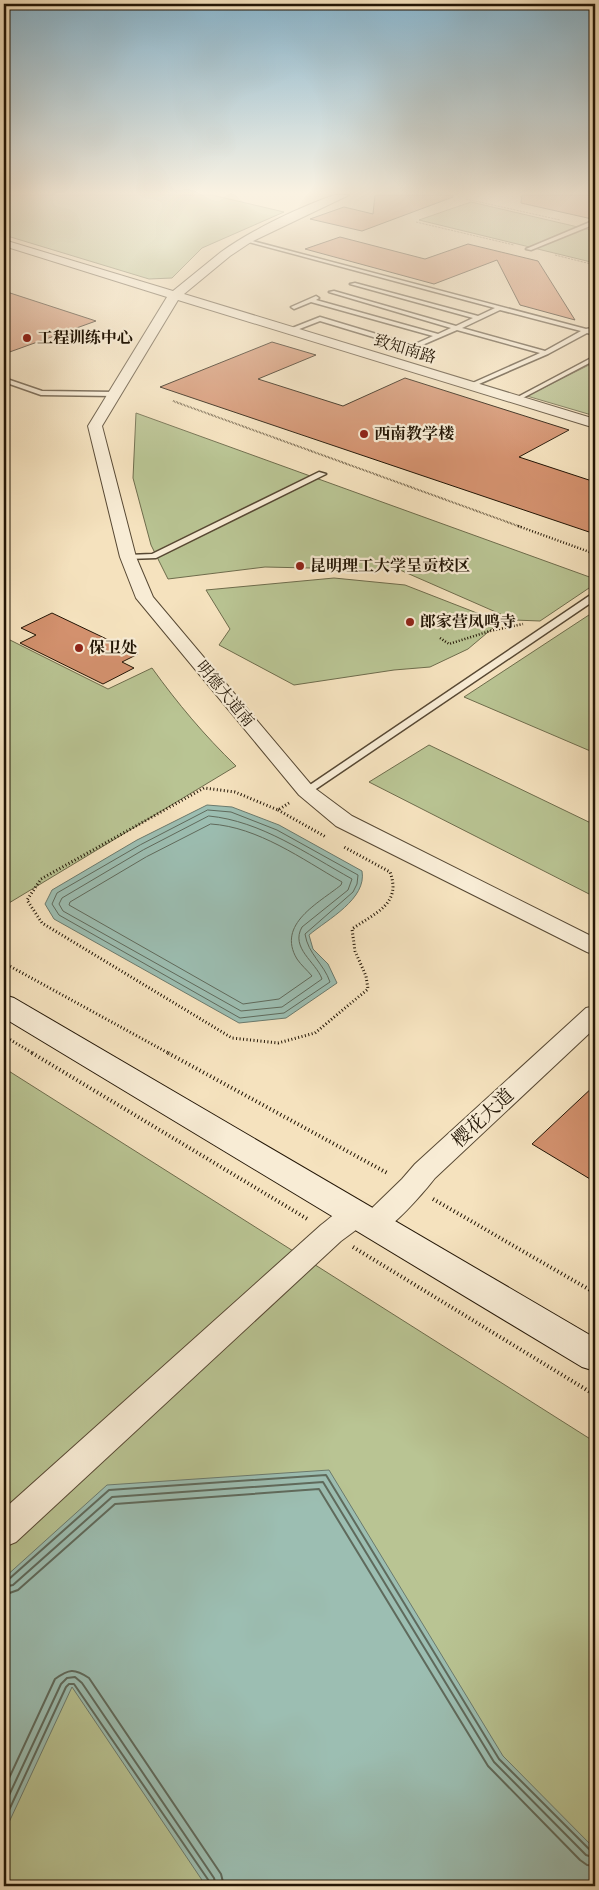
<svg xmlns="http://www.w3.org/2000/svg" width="599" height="1890" viewBox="0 0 599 1890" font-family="Cardo,'Noto Serif SC',serif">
<rect width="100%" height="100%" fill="#f5e2be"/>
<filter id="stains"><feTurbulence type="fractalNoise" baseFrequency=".004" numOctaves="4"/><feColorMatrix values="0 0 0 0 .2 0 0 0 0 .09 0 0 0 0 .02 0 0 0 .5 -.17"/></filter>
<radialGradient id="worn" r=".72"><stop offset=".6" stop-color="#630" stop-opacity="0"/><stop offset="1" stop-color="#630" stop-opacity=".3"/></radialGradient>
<g fill="#b9c493" stroke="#6e6c4c">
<path d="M4 195H212L284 212 202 248 172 278 149 279 4 235Z"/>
<path d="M471 202 595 231V263L419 220Z"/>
<path d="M595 362V416L527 396Z"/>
<path d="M136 413 595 579V584L540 621 514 620 400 570 265 567 168 579 151 545 133 478Z"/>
<path d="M334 578 405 585 500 622 468 649 430 667 394 670 294 685 219 645 230 629 206 590Z"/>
<path d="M595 611V753L464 697Z"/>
<path d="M4 637 108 689 152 668C178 704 204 735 236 766L4 906Z"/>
<path d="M429 745 595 825V897L369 782Z"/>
<path d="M4 1068 595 1442V1886H4Z"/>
</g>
<g fill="#9cbeb2" stroke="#6b7a6d">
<path d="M207 805 232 807 279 825 362 871C367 899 328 919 309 935L313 949 328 964 337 983 286 1018 239 1023 54 919 45 904 52 890 137 840Z"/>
<path d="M329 1470 503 1756 595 1849V1886H206L72 1687 4 1833V1578L107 1485Z"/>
</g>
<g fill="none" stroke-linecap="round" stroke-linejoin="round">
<g stroke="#5f6a5c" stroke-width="1">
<path d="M208 810 231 812 277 830 358 875 357 884 353 892 305 934C308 954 324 964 330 982L284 1013 240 1018 59 915 52 904 57 893 140 845Z"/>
<path d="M209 816C261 821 307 854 352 879L348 890 302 927C290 948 316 962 322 979L282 1007 241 1011 63 911 59 904 62 898 143 850Z"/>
<path d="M211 824C258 827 302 859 342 882L341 885C319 903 276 924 297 959 301 965 307 970 312 976L279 999 243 1004 69 905 70 902 146 857Z"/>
</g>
<g stroke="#5f6a5c" stroke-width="2">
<path d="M4 1581 9 1579 109 1490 326 1475 499 1759 590 1850 595 1852"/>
<path d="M4 1587 13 1585 112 1497 323 1482 494 1762 586 1855 595 1858"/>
<path d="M4 1595 18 1590 115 1504 319 1489 488 1766 580 1860 587 1865 595 1866"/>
<path d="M4 1789 55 1679C69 1669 74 1668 89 1678L221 1874 224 1886"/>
<path d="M4 1806 61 1684 67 1678 75 1677 82 1683 214 1878 216 1886"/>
<path d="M4 1821 66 1687 69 1684H74L209 1881 210 1886"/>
</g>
</g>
<g fill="#d3916e" stroke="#221505">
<path d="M375 195H453V197L362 231 310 219 344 207 373 214Z"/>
<path d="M522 195H595V218L592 219 521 203Z"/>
<path d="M340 237 425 259 468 244 538 261 575 320 520 305 497 260 434 284 305 249Z"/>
<path d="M4 291 96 321 4 354Z"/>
<path d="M272 342 316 355 258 379 343 406 405 378 569 430 519 457 595 482V534L160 387Z"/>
<path d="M52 613 138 654 122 662 134 668 103 684 20 643 36 635 21 628Z"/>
<path d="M595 1085V1182L532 1144Z"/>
</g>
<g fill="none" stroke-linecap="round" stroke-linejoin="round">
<g stroke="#574833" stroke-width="3">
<g id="lane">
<path d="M595 220V224L531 250 526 249Z"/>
<path d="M245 239 586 329 592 328V330L595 331V335L587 333 548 354 472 387H468V385L540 353 457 330 413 349 320 321 289 333 286 331 287 330 320 317 413 345 433 336 311 302 294 309 291 307 316 296 319 298 316 300 438 334 451 328 329 292 334 291 456 326 473 318 350 284 355 283 478 316 495 308 245 241ZM500 310 581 331 545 351 462 328Z"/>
<path d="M595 356V360L517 401 512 400Z"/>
<path d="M4 378 42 391 115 392 118 394 115 396 41 395 4 382Z"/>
<path d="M319 472 326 474 156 558 128 559 124 557 128 555 152 554Z"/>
<path d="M592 594H595V600L310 793H302L301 791Z"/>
</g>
</g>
<g stroke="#574833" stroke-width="2">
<g id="street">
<path d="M335 195H349L251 242 230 256 184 294 595 419V428L178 300 102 426 136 557 153 597 313 787 352 816 595 938V955L587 952 336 826 299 795 136 598 120 557 88 426 167 297 4 246V240L173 291C189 278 205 265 221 252 250 231 301 206 335 195Z"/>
<path d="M595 1006V1028L435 1178C425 1191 389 1233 374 1235 371 1235 366 1233 363 1232L360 1227 341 1241 16 1542 4 1547V1509L321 1225C336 1214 347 1200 366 1206L369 1211 402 1179 415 1164 586 1008Z"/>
</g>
</g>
<g stroke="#221505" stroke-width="2">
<path id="secondary" d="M4 995 14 998 595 1338V1371L582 1367 4 1018Z"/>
</g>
<g stroke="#221505" stroke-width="1" stroke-dasharray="0.5 1" stroke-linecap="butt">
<path d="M466 199 560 220"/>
<path d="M416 222 514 245"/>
<path d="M555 255 595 265"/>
</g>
<path stroke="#221505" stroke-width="2" stroke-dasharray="0.5 1" stroke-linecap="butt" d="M173 401 521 527"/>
<g stroke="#221505" stroke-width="2.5" stroke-dasharray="1 2" stroke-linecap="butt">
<path d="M518 526 595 554"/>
<path d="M440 638 449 644 490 631 523 624"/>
</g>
<g stroke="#221505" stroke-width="3" stroke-dasharray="1 2.5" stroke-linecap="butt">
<path d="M289 803 278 810 235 792 204 788 41 879 27 900 42 923 232 1038 278 1043 315 1033 368 989 366 976 355 951 352 929C375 913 402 904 390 872L344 847"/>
<path d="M278 810 326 837"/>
<path d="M4 963 170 1054"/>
<path d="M4 1036 34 1054"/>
</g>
<g stroke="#221505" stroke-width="4" stroke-dasharray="1 3" stroke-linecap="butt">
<path d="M32 1053 309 1220"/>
<path d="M168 1053 389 1174"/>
<path d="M433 1199 595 1293"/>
<path d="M353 1247 595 1395"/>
</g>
<use href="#lane" fill="#f8ecd5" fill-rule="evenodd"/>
<use href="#street" fill="#f8ecd5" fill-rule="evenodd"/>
<use href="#secondary" fill="#f8ecd5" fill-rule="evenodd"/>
</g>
<linearGradient id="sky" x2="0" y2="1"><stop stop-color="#89b8d2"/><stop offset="0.42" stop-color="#faf2e2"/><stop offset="1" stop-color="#faf2e2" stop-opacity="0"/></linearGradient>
<rect width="599" height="459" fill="url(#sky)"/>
<g fill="#8f2418" stroke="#f8ecd5" stroke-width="2">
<circle cx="27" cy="338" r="5"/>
<circle cx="364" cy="434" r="5"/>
<circle cx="300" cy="566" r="5"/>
<circle cx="410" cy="622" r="5"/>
<circle cx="79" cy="648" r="5"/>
</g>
<g text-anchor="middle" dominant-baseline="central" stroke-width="4.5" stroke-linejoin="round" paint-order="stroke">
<g font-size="16" font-weight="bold" fill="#221505" stroke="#f8ecd5" text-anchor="start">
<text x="37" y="338">工程训练中心</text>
<text x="374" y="434">西南教学楼</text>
<text x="310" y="566">昆明理工大学呈贡校区</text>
<text x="420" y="622">郎家营凤鸣寺</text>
<text x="89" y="648">保卫处</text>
</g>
<g font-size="16" fill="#221505" stroke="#f8ecd5">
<text transform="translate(405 349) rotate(17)">致知南路</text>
<text transform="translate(225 694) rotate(50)">明德大道南</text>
</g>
<g font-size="19" fill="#221505" stroke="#f8ecd5">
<text transform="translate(483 1118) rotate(-43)">樱花大道</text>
</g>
</g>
<rect width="599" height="1890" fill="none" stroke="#f5e2be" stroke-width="20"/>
<rect x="5" y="5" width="589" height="1880" fill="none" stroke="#221505" stroke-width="2.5"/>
<rect x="10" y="10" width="579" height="1870" fill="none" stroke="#221505"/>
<rect width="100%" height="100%" filter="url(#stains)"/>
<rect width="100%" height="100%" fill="url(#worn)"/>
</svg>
